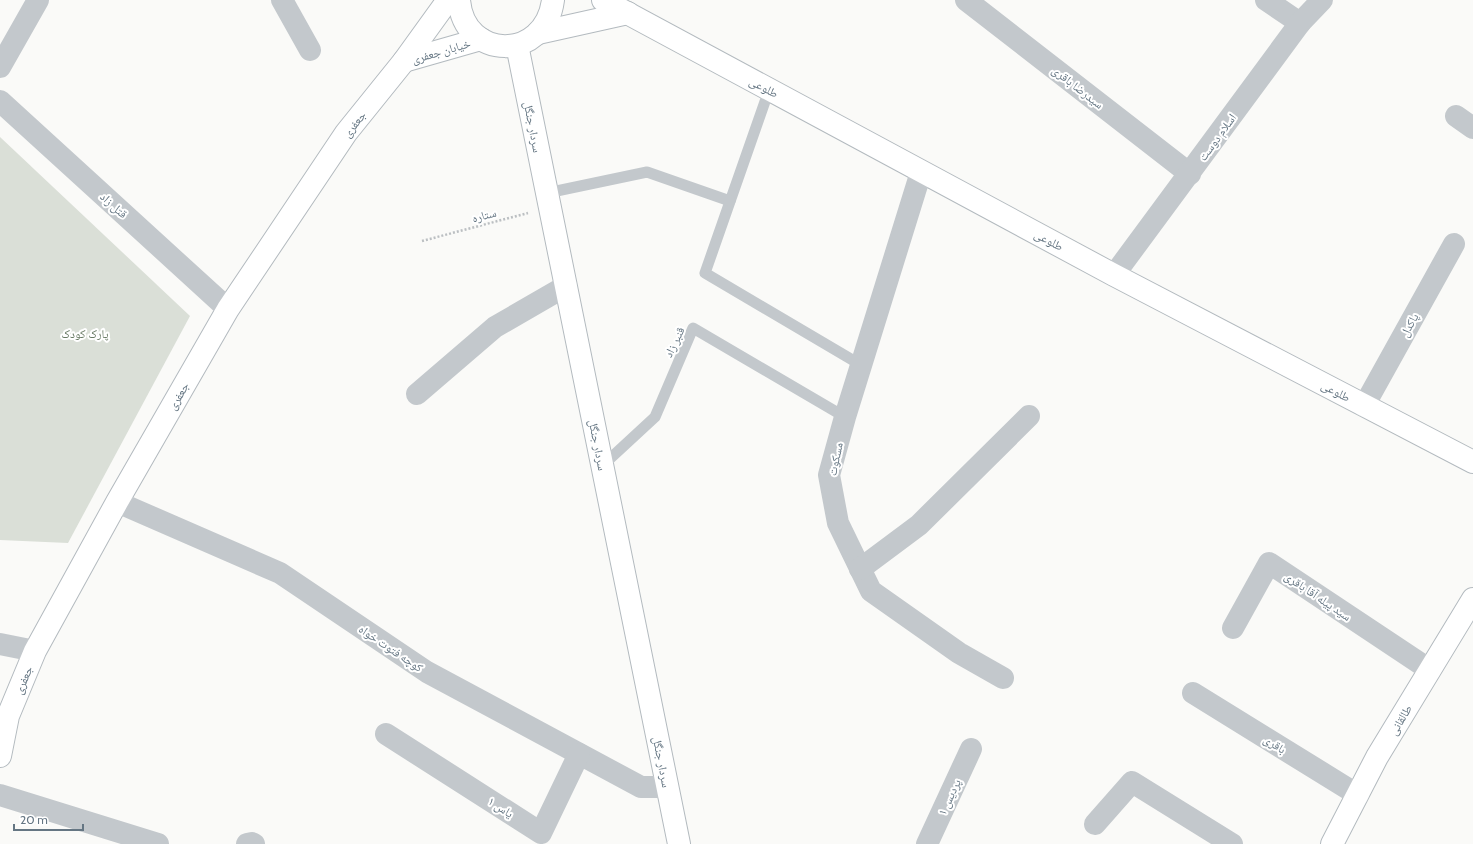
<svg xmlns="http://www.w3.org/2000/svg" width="1473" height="844" viewBox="0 0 1473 844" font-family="Cabin,'Noto Naskh Arabic',sans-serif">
<rect width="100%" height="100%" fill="#fafaf8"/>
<path fill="#dadfd7" d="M0 137 190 316 68 543 0 540Z"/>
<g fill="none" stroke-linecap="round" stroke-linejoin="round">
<g stroke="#b3babf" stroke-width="24">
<g id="secondary">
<path d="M459 0C464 61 545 62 553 0"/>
<path d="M603 0 1114 275 1473 462"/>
<path d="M538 33 628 13"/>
<path d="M517 45 679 844"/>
<path d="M404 61 481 39"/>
<path d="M0 756 8 716 35 651 117 502 228 309 346 133 404 61 448 0"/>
<path d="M1332 844 1377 757 1473 599"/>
</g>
</g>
<path stroke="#bbbfc2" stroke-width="2.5" stroke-dasharray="2 2" stroke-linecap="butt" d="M422 241 528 213"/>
<g stroke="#c3c8cc" stroke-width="11">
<path d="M769 90 705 273 861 365"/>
<path d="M547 193 647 172 730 201"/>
<path d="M602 466 655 417 693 328 845 417"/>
</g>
<g stroke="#c3c8cc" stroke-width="22">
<path d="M282 0 310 50"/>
<path d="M966 0 1190 174"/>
<path d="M1266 0 1300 23"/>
<path d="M0 67 38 0"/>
<path d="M0 101 228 309"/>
<path d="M1456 116 1473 128"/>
<path d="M921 172 845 417 829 475 838 523 871 591 959 653 1003 678"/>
<path d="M1114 275 1300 23 1322 0"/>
<path d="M417 394 495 327 566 286"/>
<path d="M1364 406 1454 244"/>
<path d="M117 502 280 573 427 672 641 787H667"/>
<path d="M860 569 919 525 1029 416"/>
<path d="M1233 628 1269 563 1430 670"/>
<path d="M0 644 35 651"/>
<path d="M1193 693 1358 795"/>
<path d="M386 734 541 833 579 754"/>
<path d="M0 795 158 844"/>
<path d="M1095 824 1132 782 1232 844"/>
<path d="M247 844 252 843 254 844"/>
<path d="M927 844 971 749"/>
</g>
<use href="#secondary" stroke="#fff" stroke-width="22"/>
</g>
<g text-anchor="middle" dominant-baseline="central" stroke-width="4" stroke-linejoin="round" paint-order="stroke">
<g font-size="12" fill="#657683" stroke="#fff">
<text transform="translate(441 51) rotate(-16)">خیابان جعفری</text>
<text transform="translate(764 87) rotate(28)">طلوعی</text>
<text transform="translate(1078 87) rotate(38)">سیدرضا باقری</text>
<text transform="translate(354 124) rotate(-52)">جعفری</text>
<text transform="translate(533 127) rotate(79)">سردار جنگل</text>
<text transform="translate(1217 137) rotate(-54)">اسلام دوست</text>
<text transform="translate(114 205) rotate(42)">قتل زاد</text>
<text transform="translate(484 215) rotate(-15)">ستاره</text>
<text transform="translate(1049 240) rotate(28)">طلوعی</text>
<text transform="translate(1409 325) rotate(-61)">پاکدل</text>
<text transform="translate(674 342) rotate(-64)">قنبر زاد</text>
<text transform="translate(1336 391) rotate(28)">طلوعی</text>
<text transform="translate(178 396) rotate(-60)">جعفری</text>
<text transform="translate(598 445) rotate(79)">سردار جنگل</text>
<text transform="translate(835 459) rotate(-78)">مسکوت</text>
<text transform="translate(1318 596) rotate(34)">سید پیله آقا باقری</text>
<text transform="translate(391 648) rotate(34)">کوچه فتوت خواه</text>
<text transform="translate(23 680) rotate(-67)">جعفری</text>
<text transform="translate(1400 720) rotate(-59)">طالقانی</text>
<text transform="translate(1275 744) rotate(32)">باقری</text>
<text transform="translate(662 762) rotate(79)">سردار جنگل</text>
<text transform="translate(949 797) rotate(-65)">پردیس ۱</text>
<text transform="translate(501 807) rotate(33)">یاس ۱</text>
</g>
<g font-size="12" fill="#687a64" stroke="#fff">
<text x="85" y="333">پارک کودک</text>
</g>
</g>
<path d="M14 824v6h69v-6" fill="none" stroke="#657683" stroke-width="2"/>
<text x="20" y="824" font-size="12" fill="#657683" stroke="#ffffff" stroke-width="3" paint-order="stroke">20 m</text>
</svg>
